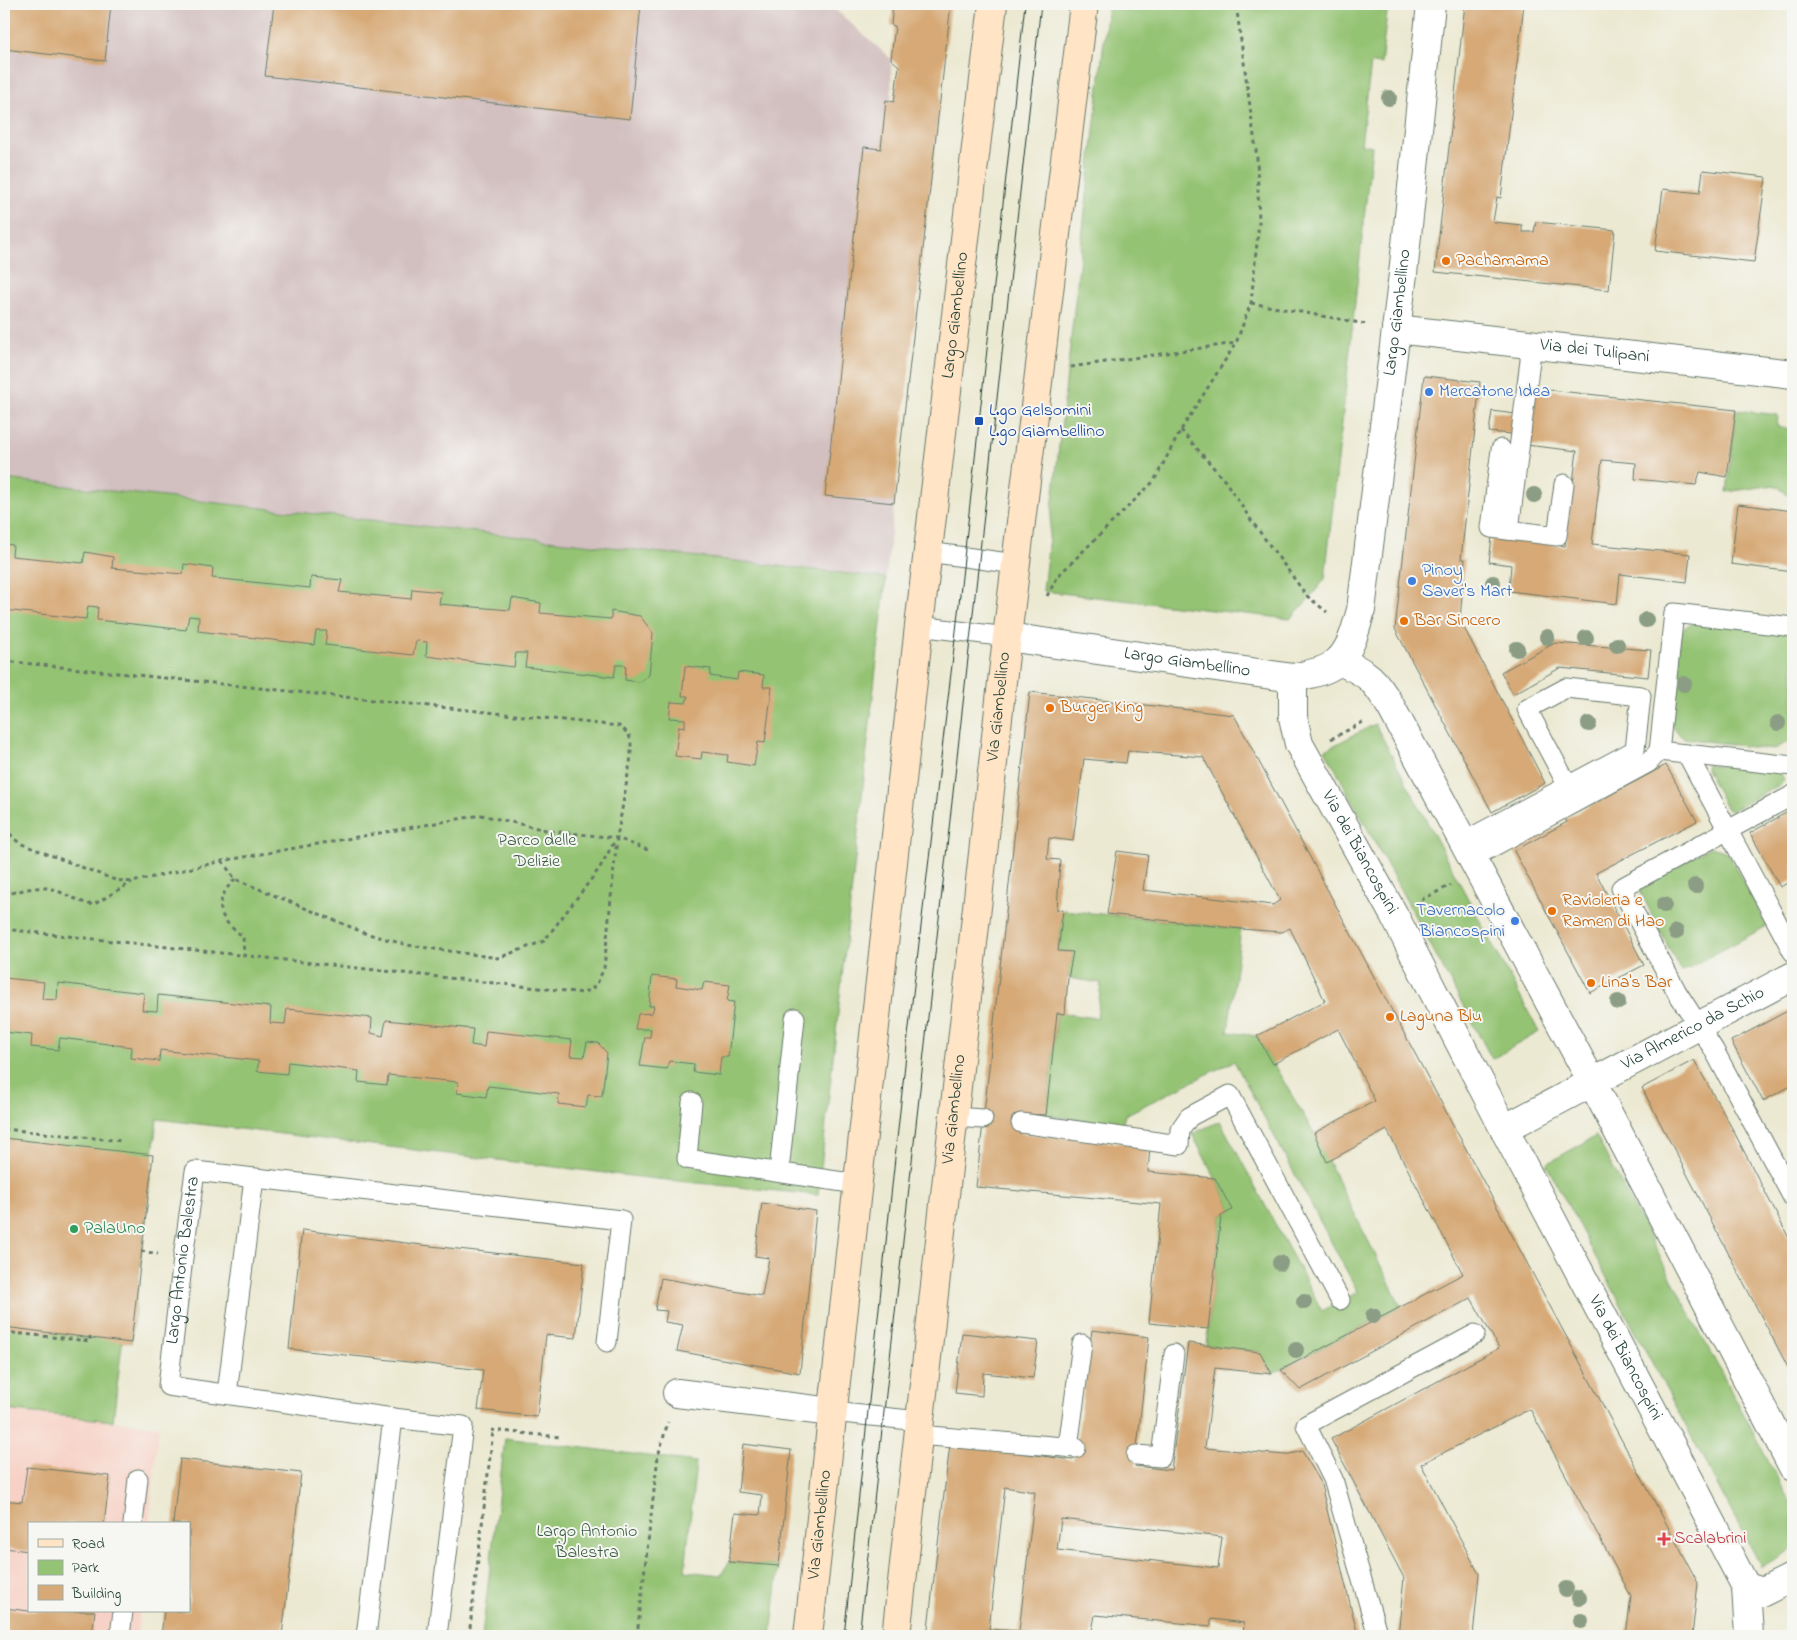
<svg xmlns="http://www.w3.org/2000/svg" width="1797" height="1640" viewBox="0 0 1797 1640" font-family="'Indie Flower',sans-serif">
<rect width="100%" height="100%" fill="#f6f6f2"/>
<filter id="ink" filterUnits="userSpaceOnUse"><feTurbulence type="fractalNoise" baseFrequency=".02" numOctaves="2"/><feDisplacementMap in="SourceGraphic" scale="10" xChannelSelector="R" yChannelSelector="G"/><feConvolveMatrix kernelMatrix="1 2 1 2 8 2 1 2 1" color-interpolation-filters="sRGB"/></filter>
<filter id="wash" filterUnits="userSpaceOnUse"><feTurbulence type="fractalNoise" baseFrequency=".0096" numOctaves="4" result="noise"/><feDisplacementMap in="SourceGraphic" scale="20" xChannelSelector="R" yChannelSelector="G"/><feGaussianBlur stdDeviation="1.12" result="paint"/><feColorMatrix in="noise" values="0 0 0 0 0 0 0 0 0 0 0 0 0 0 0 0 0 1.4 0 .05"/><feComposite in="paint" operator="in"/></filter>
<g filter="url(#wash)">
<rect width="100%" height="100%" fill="#ece9d2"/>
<path fill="#f7d1c6" d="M4 1410 159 1426 149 1524H29V1611H140L137 1636H4Z"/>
<path fill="#d2bfbf" d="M4 4H829L891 59 896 488 886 578 4 479Z"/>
<g fill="#94c373" stroke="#5a8054">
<path d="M1108 4H1388L1381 64 1371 63 1361 144 1372 146 1325 579 1309 599 1290 619 1043 591Z"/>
<path d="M1736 410 1778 415 1777 427 1793 429V445L1788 446 1786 464 1793 467V498C1785 495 1782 488 1774 485L1727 492Z"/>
<path d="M4 479 886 578 818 1195 647 1178 157 1119 131 1343 123 1341 122 1344 113 1421 4 1410Z"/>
<path d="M1701 622 1793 633V735L1788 742 1772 750 1684 738C1676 733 1672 727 1669 718L1681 631 1688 625Z"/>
<path d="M1375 724 1539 1032 1492 1059 1325 750Z"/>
<path d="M1707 764 1781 773 1784 780 1781 784 1731 811 1727 809 1706 769Z"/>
<path d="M1710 847 1722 850 1729 855 1767 926 1681 972 1638 887Z"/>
<path d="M1063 910 1241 929 1228 1032 1257 1036 1314 1133 1401 1306 1272 1374 1260 1352 1206 1345 1221 1216 1232 1210 1192 1134 1220 1121 1322 1311 1358 1292 1234 1061 1125 1115 1122 1126 1046 1115 1057 1013 1097 1018 1101 983 1068 978 1073 952 1058 951Z"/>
<path d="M1596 1136 1793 1508V1549L1761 1567 1546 1164Z"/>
<path d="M505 1438 696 1462 685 1571 721 1575 729 1562 779 1566 771 1636H482Z"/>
</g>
<g id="blocks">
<g fill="#d6a976" fill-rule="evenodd">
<path d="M4 4H111L105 61 4 49Z"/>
<path d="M274 4H641L630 119 265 76Z"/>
<path d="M893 4H951L894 503 825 496 864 147 881 149 886 100 894 102 899 66 891 59 895 26 891 25Z"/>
<path d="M1465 4H1524L1501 198 1497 197 1493 222 1522 225V232H1534L1536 222 1615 230 1609 290 1435 272Z"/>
<path d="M1703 170 1766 177 1754 262 1655 251 1663 189 1700 193Z"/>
<path d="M1424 376 1480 382 1461 559H1465L1460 620 1545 783 1492 812 1395 629Z"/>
<path d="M1531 388 1736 410 1727 477 1700 472 1696 485 1635 479 1636 463 1602 460 1592 544 1690 554 1687 582 1620 574 1617 604 1509 591 1511 565 1489 562 1492 537 1565 546 1577 451 1526 445Z"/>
<path d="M1492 411 1515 414 1512 434 1489 432Z"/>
<path d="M1738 504 1793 511V572L1731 564Z"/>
<path d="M4 544 13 545 12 556 83 563 85 552 113 557 112 568 183 574 184 564 213 568 212 578 310 588 311 577 342 580 339 592 411 599 412 589 441 592 439 604 510 610 512 598 541 603 540 613 611 619V611L640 616 653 633 649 675 639 682 625 680 626 665H616L614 677 525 667 527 653H516L514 667 426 656 427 642 416 641 413 655 325 645 327 631H316L314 645 198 631 199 617 189 616 186 630 97 620 98 607 88 606 86 619 4 610Z"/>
<path d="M1555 643 1651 650 1648 677 1560 668 1513 694 1501 672Z"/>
<path d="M685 666 711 669 710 676 737 680 738 672 764 675 763 687H772L765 743 758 742 754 766 727 762 728 755 702 752 701 759 675 756 679 726 685 727V719L669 718 671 702 686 703 688 696H682Z"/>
<path d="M1030 692 1234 715 1698 1583 1692 1636H1626L1631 1596 1530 1409 1421 1464 1479 1574 1473 1636H1398L1404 1578 1331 1439 1499 1348 1471 1298 1300 1390 1281 1370 1463 1274 1387 1130 1327 1162 1314 1133 1375 1101 1338 1029 1273 1064 1257 1036 1325 1001 1290 928 1282 932 1241 929 1107 914 1117 851 1148 855 1143 890 1273 905 1280 900 1203 757 1128 751 1126 763 1084 759 1073 841 1049 838 1047 859 1060 860 1057 910H1063L1058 951 1073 952 1068 978 1065 1014 1057 1013 1046 1115 1022 1114 1019 1133 1150 1146 1148 1172 1215 1178 1232 1210 1221 1216 1208 1329 1149 1323 1161 1204 976 1187Z"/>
<path d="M1666 765 1697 821 1596 873 1644 965 1590 993 1514 851 1567 822 1565 819Z"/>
<path d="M1793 809V880L1780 887 1750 833Z"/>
<path d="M652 976 677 979 676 986 702 990 704 982 730 985 727 1001 734 1002 728 1057H721L719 1075 693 1072 694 1064 669 1061 667 1069 640 1066 645 1037H650L651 1029H635L638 1014 652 1013 654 1006H649Z"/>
<path d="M4 978 44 982 42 999 57 1000 58 983 144 993 142 1010 157 1011 158 995 271 1007 270 1023 285 1024 287 1009 372 1018 371 1033 383 1036 386 1020 473 1029 471 1045 484 1047 486 1031 572 1040 570 1056 584 1057 587 1042 598 1043 607 1053 602 1096 588 1095 586 1107 558 1104 559 1094 488 1086 486 1097 457 1093 458 1082 388 1075 387 1085 358 1082 359 1071 288 1062 287 1074 257 1071 259 1061 160 1050 159 1061 131 1058 132 1047 60 1038 58 1050 31 1047 32 1035 4 1032Z"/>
<path d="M1793 1008V1085L1763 1101 1731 1041Z"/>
<path d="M1694 1060 1733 1130 1793 1246V1377L1642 1088Z"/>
<path d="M4 1138 153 1155 131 1343 4 1327Z"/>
<path d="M762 1203 816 1211 800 1373 677 1351 683 1325 665 1322 667 1311 655 1310 661 1278 762 1296 769 1258 755 1256Z"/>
<path d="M302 1230 422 1245 584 1263 576 1338 546 1335 537 1417 478 1410 483 1370 289 1349Z"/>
<path d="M1092 1330 1149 1337 1135 1466 1171 1470 1188 1343 1260 1352 1272 1374 1215 1368 1205 1448 1285 1455 1302 1451 1320 1481 1358 1636H1243L1244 1623 1211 1619V1626L1095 1615 1091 1636H927L950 1444 1073 1460 1076 1448ZM1005 1487 1035 1492 1019 1631 989 1629ZM1061 1519 1222 1537 1218 1568 1057 1550Z"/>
<path d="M962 1333 1038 1341 1033 1378 983 1373 982 1396 955 1393Z"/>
<path d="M743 1444 791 1450 779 1566 729 1562 735 1513 760 1515 762 1495 738 1492Z"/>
<path d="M180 1459 301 1473 282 1636H161L164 1611H189V1524H173Z"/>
<path d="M27 1467 110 1476 104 1524H29V1551L4 1548V1500L22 1502Z"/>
<path d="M4 1608 29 1611H95L92 1636H4Z"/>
</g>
</g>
</g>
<g filter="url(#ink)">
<use href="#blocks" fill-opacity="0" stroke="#67796b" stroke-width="1"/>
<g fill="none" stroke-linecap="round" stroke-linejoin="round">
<g stroke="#67796b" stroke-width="21">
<g id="lane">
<path d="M1501 449 1491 528 1557 536 1564 484"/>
<path d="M1509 530 1532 344"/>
<path d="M928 552 1016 564"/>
<path d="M919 626 1007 637"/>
<path d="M1793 627 1674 613 1659 751 1793 766"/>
<path d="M1687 754 1793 952"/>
<path d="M1793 795 1621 888 1677 992 1714 1050 1793 1198"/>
<path d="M1463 842 1635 750 1641 696 1566 688 1527 709 1568 786"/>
<path d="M1472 858 1648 763 1659 751"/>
<path d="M692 1102 687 1159 857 1184"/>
<path d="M953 1117 983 1119"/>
<path d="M1021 1123 1179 1145 1180 1130 1189 1117 1230 1095 1340 1300"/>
<path d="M779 1172 795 1018"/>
<path d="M227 1394 254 1178"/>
<path d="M832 1412 920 1421"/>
<path d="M918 1435 1076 1448"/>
<path d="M1068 1447 1082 1344"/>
<path d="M1136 1455 1161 1457 1174 1354"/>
<path d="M133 1524 138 1479"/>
<path d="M120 1636 123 1611"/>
<path d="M366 1636 393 1418"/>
<path id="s1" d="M437 1636 463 1426 393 1418 168 1386 183 1258 195 1171 621 1220 607 1342"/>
<path d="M1378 1636 1333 1479 1306 1425 1475 1334"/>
</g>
</g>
<g stroke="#67796b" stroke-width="30">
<g id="street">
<path id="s2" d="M1396 329 1793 374"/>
<path id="s3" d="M1007 637 1293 678C1308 674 1327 672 1338 661 1352 648 1356 627 1361 610L1403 274 1431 4"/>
<path d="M1338 661C1368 672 1375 680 1391 707L1592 1082 1793 1467"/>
<path id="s4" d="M1293 678V717L1299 744 1394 915 1504 1129 1746 1587 1749 1636"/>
<path id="s5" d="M1504 1129 1793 976"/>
<path d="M677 1393 832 1412"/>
<path d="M1746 1587 1763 1592 1793 1577"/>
</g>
</g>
<g stroke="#67796b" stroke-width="30">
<g id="secondary">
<path id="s6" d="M808 1636 919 626 993 4"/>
<path id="s7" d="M896 1636 1007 637 1084 4"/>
</g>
</g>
<g stroke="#67796b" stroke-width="3" stroke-dasharray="4 4" stroke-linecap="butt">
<path d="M1251 303 1366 324"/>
<path d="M1071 367 1236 343"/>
<path d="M1181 430 1225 481 1251 520 1307 596 1327 612"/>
<path d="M1047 596 1058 576 1154 481 1181 430 1236 343 1251 303 1259 222 1257 158 1236 4"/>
<path d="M4 661 619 726 629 734 631 744V757L617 838 604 968 596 986 584 993 4 929"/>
<path d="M1331 739 1363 722"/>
<path d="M4 828 19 843 115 880 132 882 222 861 481 815 550 831 617 838 650 851"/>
<path d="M222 861 235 879 365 933 407 945 498 958 544 941 599 869 616 839"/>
<path d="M235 879C212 902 218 920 243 936L244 956"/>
<path d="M4 895C20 891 39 884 55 890 68 895 79 902 93 905L132 882"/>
<path d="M1421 900 1451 885"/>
<path d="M4 1129 123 1141"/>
<path d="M141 1251 158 1254"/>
<path d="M4 1332 90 1341V1336"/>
<path d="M491 1430 560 1437"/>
<path d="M469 1636 493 1431"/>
<path d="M637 1636 658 1456 668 1422"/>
</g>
<use href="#lane" stroke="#fff" stroke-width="19"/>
<use href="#street" stroke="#fff" stroke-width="28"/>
<use href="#secondary" stroke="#ffe4c6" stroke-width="28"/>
<g stroke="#1f3d34" stroke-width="1">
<path d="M844 1636 908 1036 956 631 1025 4"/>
<path d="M859 1636 1041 4"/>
</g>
</g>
<g fill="#8b9d84">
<circle cx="1389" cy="98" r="8"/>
<circle cx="1534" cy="495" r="8"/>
<circle cx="1493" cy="583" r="8"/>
<circle cx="1646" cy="620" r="8"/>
<circle cx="1547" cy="637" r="8"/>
<circle cx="1586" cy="638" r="8"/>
<circle cx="1617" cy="645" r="8"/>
<circle cx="1517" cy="649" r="8"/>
<circle cx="1684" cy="684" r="8"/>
<circle cx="1778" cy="723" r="8"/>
<circle cx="1589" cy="724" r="8"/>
<circle cx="1695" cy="886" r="8"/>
<circle cx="1664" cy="905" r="8"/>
<circle cx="1676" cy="932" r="8"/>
<circle cx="1618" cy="1002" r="8"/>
<circle cx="1280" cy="1263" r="8"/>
<circle cx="1304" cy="1302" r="8"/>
<circle cx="1373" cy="1316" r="8"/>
<circle cx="1296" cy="1350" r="8"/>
<circle cx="1566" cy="1589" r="8"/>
<circle cx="1579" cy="1598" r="8"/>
<circle cx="1581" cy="1621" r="8"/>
</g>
</g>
<g fill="#e8710a" stroke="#f6f6f2" stroke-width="2">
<circle cx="1446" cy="261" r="5"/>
<circle cx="1404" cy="621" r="5"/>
<circle cx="1050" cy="708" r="5"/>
<circle cx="1552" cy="911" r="5"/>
<circle cx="1591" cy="983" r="5"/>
<circle cx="1390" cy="1017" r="5"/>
</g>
<g fill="#3f7fe0" stroke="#f6f6f2" stroke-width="2">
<circle cx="1429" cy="392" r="5"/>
<circle cx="1412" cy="581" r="5"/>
<circle cx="1515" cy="921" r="5"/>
</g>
<rect fill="#1a4fb4" stroke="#f6f6f2" stroke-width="2" x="974" y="416" width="10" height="10" rx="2.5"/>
<circle fill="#2e9e5b" stroke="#f6f6f2" stroke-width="2" cx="74" cy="1229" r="5"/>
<path fill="#e0444e" stroke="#f6f6f2" stroke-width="2" d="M1661.5 1531.5h5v5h5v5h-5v5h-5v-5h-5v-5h5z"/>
<g text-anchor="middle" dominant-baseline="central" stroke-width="4" stroke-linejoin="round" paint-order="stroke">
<g font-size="18" fill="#c56008" stroke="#f6f6f2" text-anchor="start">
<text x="1456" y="261">Pachamama</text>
<text x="1414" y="621">Bar Sincero</text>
<text x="1060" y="708">Burger King</text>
<text x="1562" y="901">Ravioleria e<tspan x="1562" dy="21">Ramen di Hao</tspan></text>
<text x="1601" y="983">Lina's Bar</text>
<text x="1400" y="1017">Laguna Blu</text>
</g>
<g font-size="18" fill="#1f3d34" stroke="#f6f6f2">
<text stroke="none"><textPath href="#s3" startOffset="694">Largo Giambellino</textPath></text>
<text stroke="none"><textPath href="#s6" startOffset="1329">Largo Giambellino</textPath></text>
<text stroke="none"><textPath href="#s2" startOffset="200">Via dei Tulipani</textPath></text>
<text stroke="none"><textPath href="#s3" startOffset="182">Largo Giambellino</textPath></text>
<text stroke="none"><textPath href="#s7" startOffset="935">Via Giambellino</textPath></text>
<text stroke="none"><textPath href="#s4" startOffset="191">Via dei Biancospini</textPath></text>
<text stroke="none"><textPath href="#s5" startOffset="214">Via Almerico da Schio</textPath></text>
<text stroke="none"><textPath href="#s7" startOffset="530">Via Giambellino</textPath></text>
<text stroke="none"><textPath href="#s1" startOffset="636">Largo Antonio Balestra</textPath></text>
<text stroke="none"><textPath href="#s4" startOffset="762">Via dei Biancospini</textPath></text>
<text stroke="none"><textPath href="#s6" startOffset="112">Via Giambellino</textPath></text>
</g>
<g font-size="18" fill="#366cbe" stroke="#f6f6f2" text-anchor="start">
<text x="1439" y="392">Mercatone Idea</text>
<text x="1422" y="571">Pinoy<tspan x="1422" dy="21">Saver's Mart</tspan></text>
<text x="1505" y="911" text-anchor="end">Tavernacolo<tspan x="1505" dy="21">Biancospini</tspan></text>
</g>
<g font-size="18" fill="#164399" stroke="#f6f6f2" text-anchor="start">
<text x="989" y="411">L.go Gelsomini<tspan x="989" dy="21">L.go Giambellino</tspan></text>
</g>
<g font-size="18" fill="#3c5e44" stroke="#f6f6f2">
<text x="537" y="841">Parco delle<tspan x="537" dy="21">Delizie</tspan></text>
<text x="587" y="1532">Largo Antonio<tspan x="587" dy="21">Balestra</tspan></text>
</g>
<g font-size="18" fill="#27864d" stroke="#f6f6f2" text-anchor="start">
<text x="84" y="1229">PalaUno</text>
</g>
<g font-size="18" fill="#be3a42" stroke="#f6f6f2" text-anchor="start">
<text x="1674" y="1539">Scalabrini</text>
</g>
</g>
<rect width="1797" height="1640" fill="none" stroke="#f6f6f2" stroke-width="20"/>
<rect x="28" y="1522" width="162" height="90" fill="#f6f6f2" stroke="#a0aca6"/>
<rect x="38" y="1539" width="25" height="8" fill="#ffe4c6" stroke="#a0aca6"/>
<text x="72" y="1548" font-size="15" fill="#1f3d34">Road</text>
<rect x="38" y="1560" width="25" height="15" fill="#94c373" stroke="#a0aca6"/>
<text x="72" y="1572" font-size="15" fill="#1f3d34">Park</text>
<rect x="38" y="1585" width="25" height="15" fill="#d6a976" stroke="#a0aca6"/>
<text x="72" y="1598" font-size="15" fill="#1f3d34">Building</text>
</svg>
